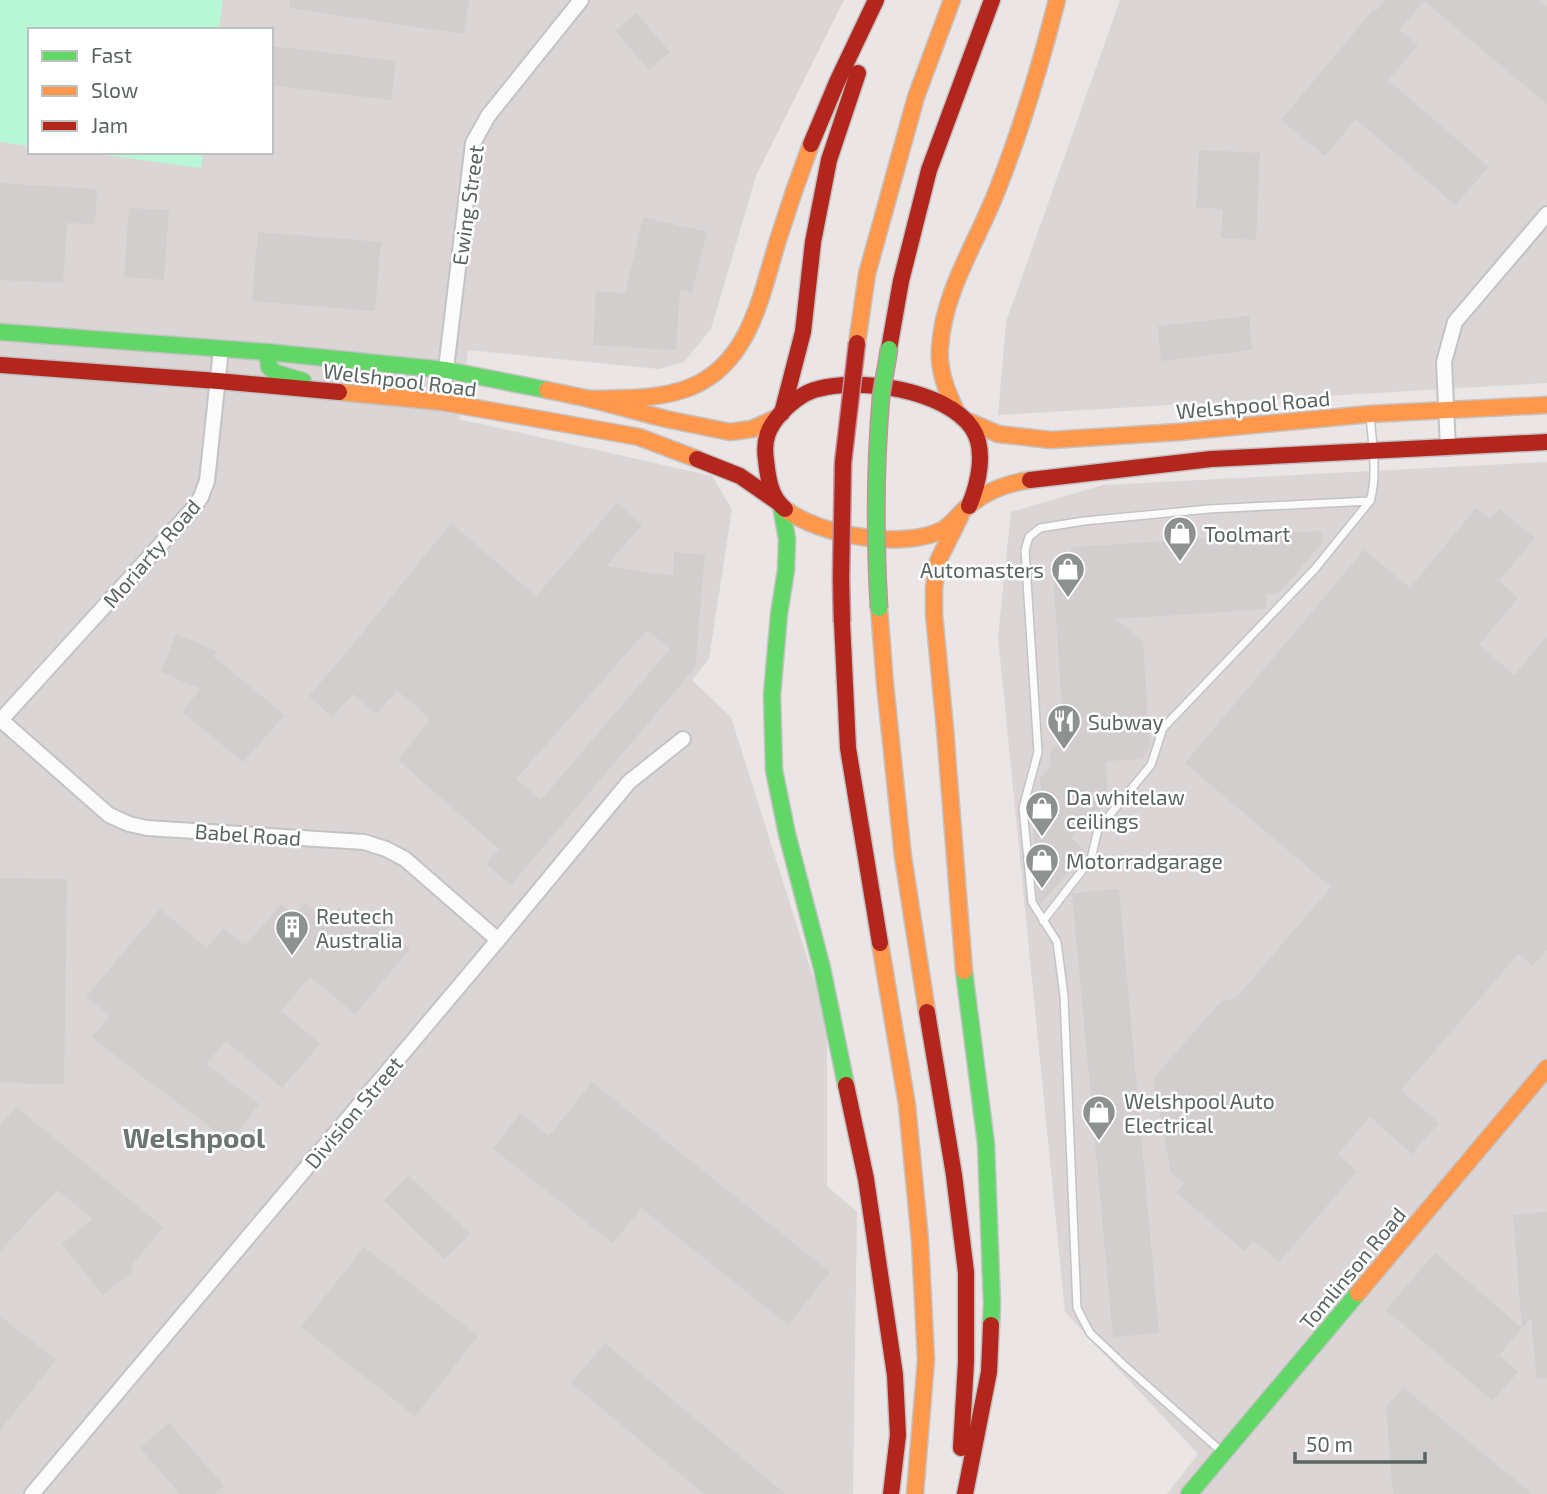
<svg xmlns="http://www.w3.org/2000/svg" width="1547" height="1494" viewBox="0 0 1547 1494" font-family="'Exo 2',sans-serif">
<rect width="100%" height="100%" fill="#ebe5e5"/>
<g fill="#dbd5d6" fill-rule="evenodd">
<path d="M0 0H844L756 176 711 329 684 362 659 369 468 350 459 419 712 476 732 509 709 659 692 680 731 717 827 1021V1186L857 1212 853 1494H0ZM30 30H271V152H30Z"/>
<path d="M1120 0H1547V383L998 415 1006 322Z"/>
<path d="M1547 462V1494H1167L1198 1454 1065 1312 998 637 1011 512 1103 485Z"/>
</g>
<g fill="#b7f7d8">
<path d="M0 0H223L219 30H30V146L0 142Z"/>
<path d="M81 152H203L201 168Z"/>
</g>
<g fill="#d2cecd" fill-rule="evenodd">
<path d="M290 0H469L464 34 289 8Z"/>
<path d="M1385 0H1538L1547 7V104L1424 1 1399 30 1418 45 1388 80 1489 167 1455 205 1356 119 1325 156 1281 120 1374 9 1376 11Z"/>
<path d="M636 13 670 52 649 70 615 31Z"/>
<path d="M271 46 396 61 391 100 271 85Z"/>
<path d="M1199 150 1260 153 1256 240 1221 238 1223 209 1196 207Z"/>
<path d="M0 183 97 189 95 224 67 223 63 283 0 280Z"/>
<path d="M129 208 169 210 164 280 124 277Z"/>
<path d="M643 217 707 232 692 293 680 290 676 350 593 345 596 291 625 293Z"/>
<path d="M258 232 381 242 375 311 252 301Z"/>
<path d="M1249 316 1252 350 1161 361 1158 326Z"/>
<path d="M618 502 642 525 606 566 673 576 674 552 705 555 695 668 511 885 486 864 499 849 398 760 430 720 416 706 397 691 376 714 353 694 332 717 309 696 351 647 451 523 536 596ZM647 630 670 649 541 800 516 779Z"/>
<path d="M1476 508 1490 519 1499 509 1535 538 1499 581 1518 598 1479 645 1514 675 1547 636V950L1533 966 1518 954 1401 1090 1439 1123 1412 1154 1370 1117 1338 1154 1357 1171 1279 1262 1253 1240 1244 1251 1176 1192 1184 1183 1171 1173 1153 1079 1221 1001 1236 998 1331 887 1185 763 1364 550 1410 588Z"/>
<path d="M1322 531 1323 542 1279 593 1266 594 1267 609 1116 619 1143 642 1150 748 1142 759 1106 761 1108 799 1093 817 1081 818V826L1071 838 1086 851 1041 904 1038 900 1032 803 1041 791 1040 778 1051 766 1050 753 1064 737 1053 572 1074 547Z"/>
<path d="M176 634 216 651 214 657 285 715 243 762 182 712 200 689 161 672Z"/>
<path d="M0 878 67 879 64 1084 0 1083Z"/>
<path d="M1119 889 1159 1333 1113 1337 1072 893Z"/>
<path d="M305 903 328 921 340 907 357 922 367 912 410 949 355 1014 310 977 281 1011 320 1044 282 1088 226 1041 206 1064 259 1104 230 1142 119 1059 92 1037 110 1016 86 997 160 909 207 948 224 928 245 946 281 904 294 916Z"/>
<path d="M592 1082 830 1272 788 1325 641 1208 613 1243 493 1149 520 1113 549 1136Z"/>
<path d="M16 1107 163 1227 131 1266 134 1270 103 1295 62 1244 93 1219 57 1190 0 1251V1126Z"/>
<path d="M408 1175 470 1234 445 1259 384 1201Z"/>
<path d="M1547 1212V1379H1537L1531 1317 1522 1328 1513 1215Z"/>
<path d="M364 1247 478 1336 415 1416 301 1327Z"/>
<path d="M1435 1253 1522 1328 1499 1355 1518 1372 1493 1401 1386 1310Z"/>
<path d="M0 1316 56 1360 0 1430Z"/>
<path d="M605 1343 785 1494H704L571 1383Z"/>
<path d="M1403 1387 1532 1494H1393L1386 1407Z"/>
<path d="M169 1423 224 1486 215 1494H180L140 1448Z"/>
</g>
<g fill="none" stroke-linecap="round" stroke-linejoin="round">
<g stroke="#c3c4c2" stroke-width="10">
<g id="lane">
<path d="M1370 501C1378 476 1372 441 1370 415"/>
<path d="M1043 921 1091 859 1098 829 1151 765 1163 728 1314 570 1370 501 1209 509 1084 521 1040 528 1029 537 1025 550 1038 752 1023 808 1032 902 1057 942 1064 996 1077 1308 1090 1333 1125 1366 1222 1452"/>
</g>
</g>
<g stroke="#c3c4c2" stroke-width="18">
<g id="street">
<path d="M442 402 473 143 488 116 581 0"/>
<path d="M1448 448 1444 362 1455 322 1547 214"/>
<path d="M1 720 109 815 129 824 147 828 364 842 386 849 405 859 498 940"/>
<path d="M0 721 192 510 201 497 207 481 221 349"/>
<path d="M32 1494 498 940 629 782 683 739"/>
</g>
</g>
<g stroke="#c2c3c2" stroke-width="19">
<g id="fast">
<path d="M0 332 267 352 446 370 547 390"/>
<path d="M267 352 269 367 276 373 303 381"/>
<path d="M781 506 787 539 786 570 779 614 772 695 774 770 787 834 822 968 846 1085"/>
<path d="M964 971 986 1144 992 1304 991 1325"/>
<path d="M1189 1494 1358 1293"/>
</g>
</g>
<g stroke="#c2c3c2" stroke-width="19">
<g id="slow">
<path d="M857 343 867 274 916 97 952 0"/>
<path d="M547 390 590 399 666 419 730 432 752 429 778 417"/>
<path d="M339 392 442 402 639 437 697 459"/>
<path d="M590 399C624 398 659 400 691 387 750 363 761 295 778 240 788 208 799 176 811 144"/>
<path d="M957 413C947 392 938 371 940 347 944 289 978 241 998 188 1022 127 1041 63 1057 0"/>
<path d="M966 420 998 434 1051 440 1179 432 1370 414 1547 405"/>
<path d="M785 509C818 535 905 551 944 529 953 523 959 514 967 507 985 492 1007 483 1030 480"/>
<path d="M960 517 938 561 934 588V614L945 729 964 971"/>
<path d="M879 608 885 684 903 857 927 1012"/>
<path d="M880 943 907 1105 920 1241 926 1360 915 1494"/>
<path d="M1358 1293 1547 1068"/>
</g>
</g>
<g stroke="#c2c3c2" stroke-width="19">
<g id="jam">
<path d="M811 144 837 82 876 0"/>
<path d="M889 349 901 281 929 170 992 0"/>
<path d="M0 365 218 381 339 392"/>
<path d="M782 413 803 332 813 242 829 160 858 73"/>
<path d="M697 459 740 476 779 503"/>
<path d="M1030 480 1211 459 1547 442"/>
<path d="M785 509C770 497 768 478 766 460 763 440 768 427 782 412 792 402 804 392 818 389 860 377 946 390 972 428 987 450 978 485 969 506"/>
<path d="M842 622 848 748 880 943"/>
<path d="M927 1012 954 1175 966 1272V1362L961 1448"/>
<path d="M846 1085 866 1179 895 1375 898 1435 891 1494"/>
<path d="M965 1494 989 1372 991 1325"/>
</g>
</g>
<use href="#lane" stroke="#fcfbfb" stroke-width="7"/>
<use href="#street" stroke="#fcfbfb" stroke-width="14"/>
<use href="#fast" stroke="#63d668" stroke-width="16"/>
<use href="#slow" stroke="#ff974d" stroke-width="16"/>
<use href="#jam" stroke="#b3261e" stroke-width="16"/>
<g stroke="#c3929c" stroke-width="19" stroke-linecap="butt">
<path id="fast-bridge" d="M879 608C875 538 875 467 881 397 883 381 887 365 889 349"/>
</g>
<g stroke="#c3929c" stroke-width="19" stroke-linecap="butt">
<path id="jam-bridge" d="M842 622 841 578 843 463 857 343"/>
</g>
<use href="#fast-bridge" stroke="#63d668" stroke-width="16"/>
<use href="#jam-bridge" stroke="#b3261e" stroke-width="16"/>
</g>
<defs>
<g id="shop-pin" transform="scale(1.75)"><path d="M0 17L-7.5 6A9.5 9.5 0 1 1 7.5 6Z" fill="#8d918f" stroke="#fff"/><path d="M-5-2.5h2.3a2.7 3.5 0 0 1 5.4 0H5L5.5 6h-11ZM-1.5-2.5h3a1.5 2.3 0 0 0-3 0Z" fill="#fff"/></g>
<g id="restaurant-pin" transform="scale(1.75)"><path d="M0 17L-7.5 6A9.5 9.5 0 1 1 7.5 6Z" fill="#8d918f" stroke="#fff"/><path d="M-5-6h1v4h1v-4h1v4h1v-4h1v5L-1.5 .5V6h-2V.5L-5-1ZM5-6V6H3V1.5H1.5Q1.5-4 5-6Z" fill="#fff"/></g>
<g id="building-pin" transform="scale(1.75)"><path d="M0 17L-7.5 6A9.5 9.5 0 1 1 7.5 6Z" fill="#8d918f" stroke="#fff"/><path d="M-4-6H4V6H1V3H-1V6H-4ZM-2.5-4.3h1.7v1.8h-1.7ZM.8-4.3h1.7v1.8H.8ZM-2.5-1h1.7V.8h-1.7ZM.8-1h1.7V.8H.8Z" fill="#fff"/></g>
</defs>
<g fill-rule="evenodd">
<use href="#shop-pin" x="1180" y="533"/>
<use href="#shop-pin" x="1068" y="569"/>
<use href="#restaurant-pin" x="1064" y="721"/>
<use href="#shop-pin" x="1042" y="808"/>
<use href="#shop-pin" x="1042" y="860"/>
<use href="#building-pin" x="292" y="927"/>
<use href="#shop-pin" x="1099" y="1112"/>
</g>
<g text-anchor="middle" dominant-baseline="central" stroke-width="5" stroke-linejoin="round" paint-order="stroke">
<g font-size="21" fill="#5a6460" stroke="#fff">
<text transform="translate(467 205) rotate(-82)">Ewing Street</text>
<text transform="translate(400 379) rotate(7)">Welshpool Road</text>
<text transform="translate(1253 404) rotate(-5)">Welshpool Road</text>
<text transform="translate(151 553) rotate(-49)">Moriarty Road</text>
<text transform="translate(248 834) rotate(4)">Babel Road</text>
<text transform="translate(353 1112) rotate(-50)">Division Street</text>
<text transform="translate(1352 1268) rotate(-50)">Tomlinson Road</text>
</g>
<g font-size="21" fill="#5a6460" stroke="#fff" text-anchor="start">
<text x="1204" y="533">Toolmart</text>
<text x="1044" y="569" text-anchor="end">Automasters</text>
<text x="1088" y="721">Subway</text>
<text x="1066" y="796">Da whitelaw<tspan x="1066" dy="24">ceilings</tspan></text>
<text x="1066" y="860">Motorradgarage</text>
<text x="316" y="915">Reutech<tspan x="316" dy="24">Australia</tspan></text>
<text x="1124" y="1100">Welshpool Auto<tspan x="1124" dy="24">Electrical</tspan></text>
</g>
<g font-size="28" font-weight="bold" fill="#6b7672" stroke="#fff">
<text x="194" y="1137">Welshpool</text>
</g>
</g>
<rect x="28" y="28" width="245" height="126" fill="#ffffff" stroke="#bdc1bf" stroke-width="2"/>
<rect x="42" y="51" width="35" height="10" fill="#63d668" stroke="#bdc1bf" stroke-width="2"/>
<text x="91" y="63" font-size="21" fill="#5a6460">Fast</text>
<rect x="42" y="86" width="35" height="10" fill="#ff974d" stroke="#bdc1bf" stroke-width="2"/>
<text x="91" y="98" font-size="21" fill="#5a6460">Slow</text>
<rect x="42" y="121" width="35" height="10" fill="#b3261e" stroke="#bdc1bf" stroke-width="2"/>
<text x="91" y="133" font-size="21" fill="#5a6460">Jam</text>
<path d="M1295 1452v10h130v-10" fill="none" stroke="#5a6460" stroke-width="3.5"/>
<text x="1306" y="1452" font-size="21" fill="#5a6460" stroke="#ffffff" stroke-width="5" paint-order="stroke">50 m</text>
</svg>
